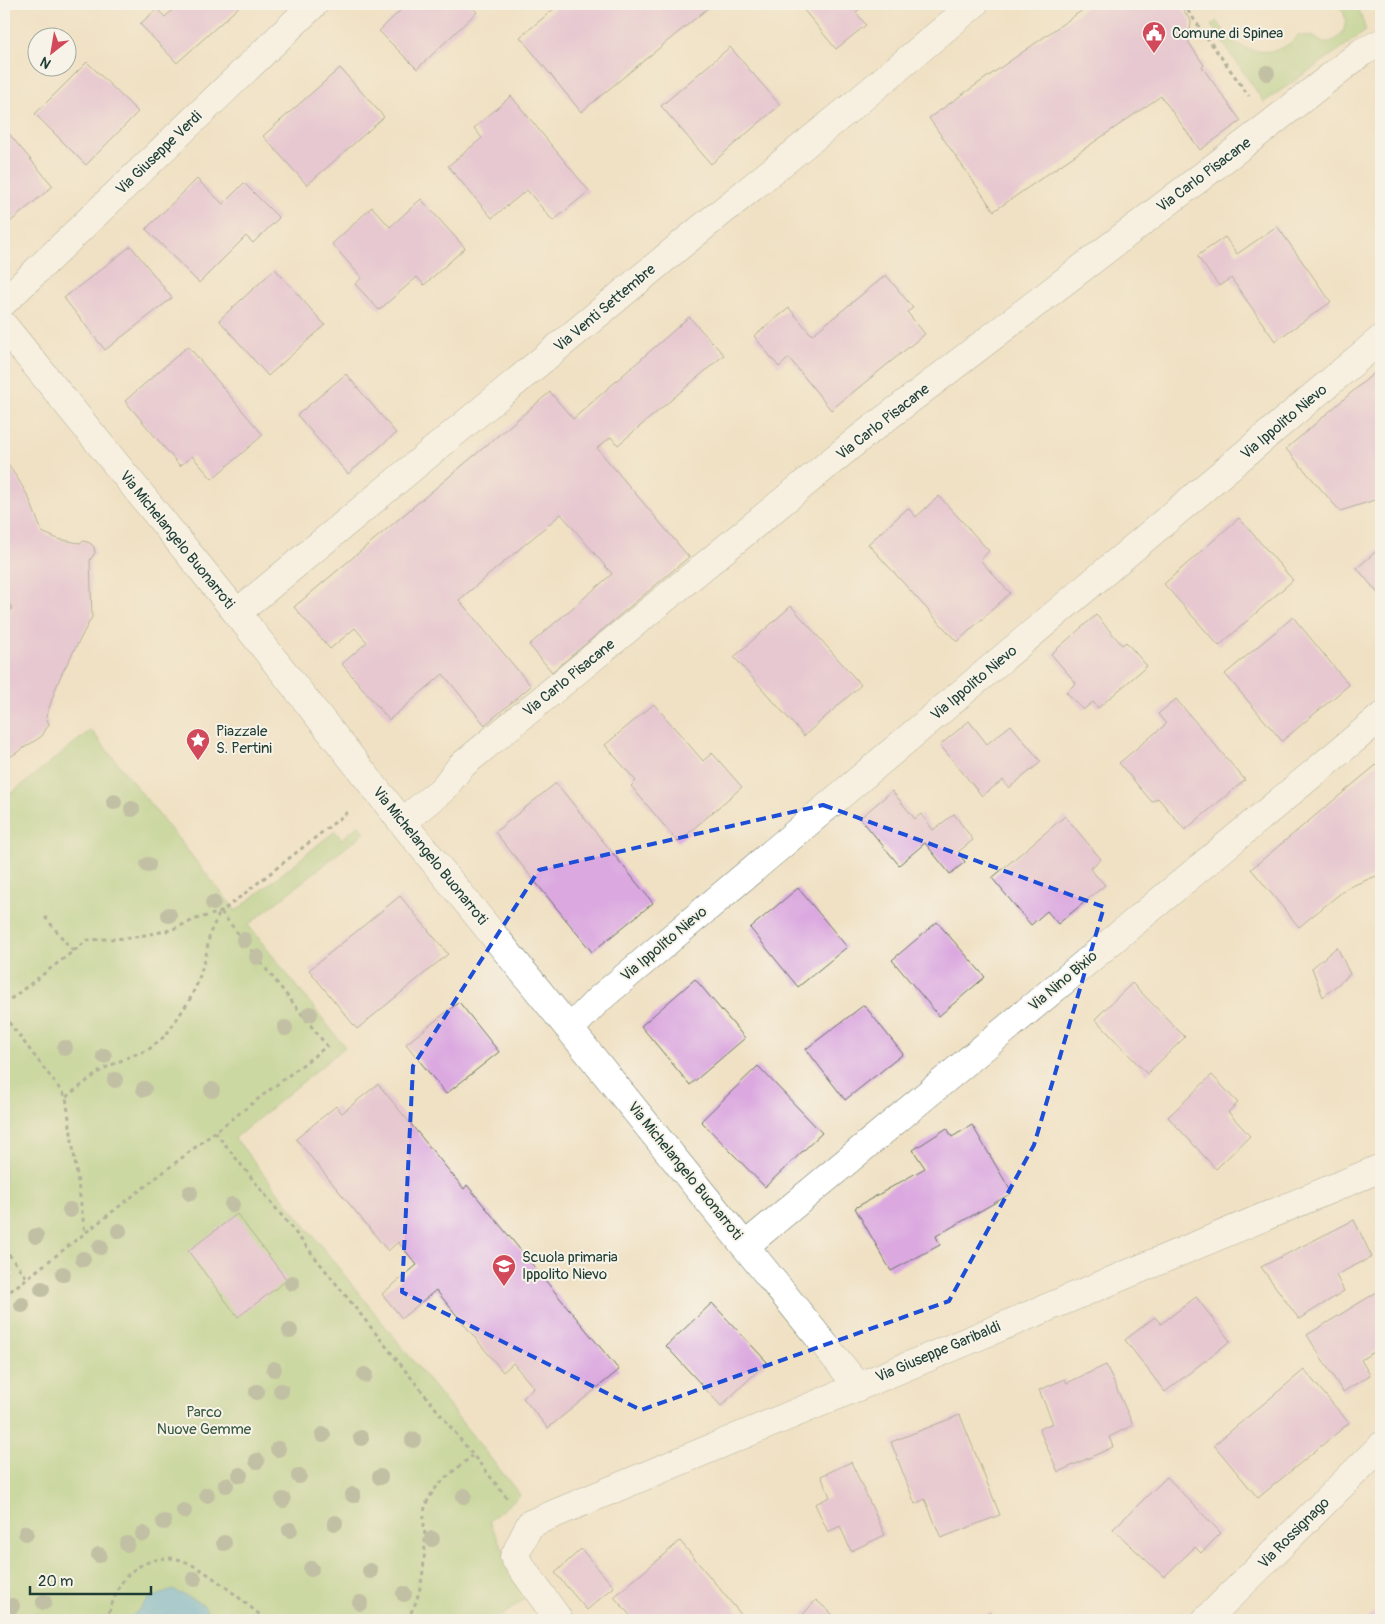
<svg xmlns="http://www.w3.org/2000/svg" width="1385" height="1624" viewBox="0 0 1385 1624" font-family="Pangolin,sans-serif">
<rect width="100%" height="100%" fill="#f7f3e8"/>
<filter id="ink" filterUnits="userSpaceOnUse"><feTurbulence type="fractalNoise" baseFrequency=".02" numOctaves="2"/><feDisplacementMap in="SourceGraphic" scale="10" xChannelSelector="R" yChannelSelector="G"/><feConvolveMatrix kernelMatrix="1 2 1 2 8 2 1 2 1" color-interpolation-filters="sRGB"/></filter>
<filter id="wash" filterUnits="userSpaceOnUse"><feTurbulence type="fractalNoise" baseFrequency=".0096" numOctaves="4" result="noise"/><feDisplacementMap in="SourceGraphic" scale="20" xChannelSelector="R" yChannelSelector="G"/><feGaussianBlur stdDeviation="1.12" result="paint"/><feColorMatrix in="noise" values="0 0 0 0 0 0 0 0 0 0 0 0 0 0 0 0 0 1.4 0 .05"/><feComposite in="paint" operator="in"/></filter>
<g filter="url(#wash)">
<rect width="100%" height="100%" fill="#f0e1c4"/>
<g fill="#a0cc79" stroke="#608456">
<path d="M1335 4H1357L1366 31 1264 102 1211 25 1217 21C1222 27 1226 35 1231 40 1250 56 1283 56 1298 35 1302 36 1306 36 1310 36 1316 37 1320 44 1328 42 1347 40 1352 12 1335 4Z"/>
<path d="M91 730 236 911 335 831 342 839 359 825 365 832 248 925 345 1047 235 1138 520 1495 489 1521 527 1597 496 1620H4V1285L16 1275 4 1259V799Z"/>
</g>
<path fill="#55aed2" stroke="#3a7683" d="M173 1590 203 1604 212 1620H129L150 1598Z"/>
<g id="blocks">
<g fill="#dba9e0">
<path d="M179 4H242L177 63 140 24 157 9 165 17Z"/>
<path d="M407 4H469L477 12 417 69 379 31Z"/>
<path d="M560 4H596L599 7 603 4H713L581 112 520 37Z"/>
<path d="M799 4H867L856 12 866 25 836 49Z"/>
<path d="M1091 4H1170L1181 7 1191 21 1189 43 1204 65 1202 67 1241 121 1200 150 1161 96 994 211 929 118Z"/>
<path d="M730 47 780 105 711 164 661 106Z"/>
<path d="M87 62 138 112 86 165 35 114Z"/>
<path d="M340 68 384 117 307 185 263 136Z"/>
<path d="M511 96 589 191 553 221 527 190 492 218 448 166 482 138 474 128Z"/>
<path d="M4 128 53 186 4 227Z"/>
<path d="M197 179 223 204 244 183 279 218 253 243 246 236 199 283 146 229Z"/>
<path d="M421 199 465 248 424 285 417 277 379 310 355 284 362 278 332 244 372 207 390 227Z"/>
<path d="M1277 226 1331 302 1275 341 1231 278 1219 286 1197 256 1225 237 1237 254Z"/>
<path d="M131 246 172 298 105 350 64 298Z"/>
<path d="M275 269 325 325 268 376 219 320Z"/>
<path d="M886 275 913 308 907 312 925 334 831 410 789 358 779 367 754 336 789 308 812 335Z"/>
<path d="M689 317 724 355 618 445 611 437 597 448 689 557 552 672 529 645 612 574 561 514 459 600 531 686 485 725 443 674 389 720 342 664 367 642 355 628 330 649 294 607 550 392 573 419Z"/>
<path d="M188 346 263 435 212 479 192 456 180 466 125 401Z"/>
<path d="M1381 367V498L1340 511 1286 449Z"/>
<path d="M346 374 396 433 348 474 297 415Z"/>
<path d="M4 459 18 479 29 498 42 532 58 539 79 543 84 541 90 543 94 547 95 553 90 560 92 617 62 673 55 690 46 717 49 724 42 736 4 761V637L12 606 4 603Z"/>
<path d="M939 496 989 551 980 560 1010 593 957 642 868 544 908 508 916 517Z"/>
<path d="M1239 518 1293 580 1219 646 1164 584Z"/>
<path d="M1381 547V597L1357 568Z"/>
<path d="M791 606 861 685 804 736 734 657Z"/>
<path d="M1096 615 1122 645 1126 642 1147 666 1098 708 1093 702 1083 710 1066 692 1076 683 1051 654Z"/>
<path d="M1293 617 1349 685 1282 741 1225 674Z"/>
<path d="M1176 699 1245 780 1185 830 1158 798 1152 802 1119 763 1166 724 1158 714Z"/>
<path d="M654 704 703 761 712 753 742 787 678 842 631 786 636 781 605 745Z"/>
<path d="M969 721 987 744 1011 725 1041 762 1009 788 1003 780 982 796 940 745Z"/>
<path d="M1381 761V874L1347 888 1299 927 1251 869Z"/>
<path d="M556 783 653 903 592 952 495 832Z"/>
<path d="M892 791 915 819 921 814 933 830 954 814 973 840 958 852 965 862 950 874 925 843 899 865 860 818Z"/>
<path d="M1065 816 1101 859 1090 869 1105 885 1058 924 1047 911 1031 925 992 878Z"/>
<path d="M798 888 847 947 798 987 750 928Z"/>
<path d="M400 896 448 954 357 1029 309 970Z"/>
<path d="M937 922 985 977 939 1016 892 960Z"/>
<path d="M1337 947 1350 974 1323 997 1312 968Z"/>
<path d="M695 979 745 1038 690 1085 641 1026Z"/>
<path d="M1132 983 1185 1037 1147 1074 1095 1019Z"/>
<path d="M459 1002 499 1052 446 1094 406 1044Z"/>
<path d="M864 1005 903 1054 845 1100 806 1049Z"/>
<path d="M758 1066 822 1133 765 1187 701 1121Z"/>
<path d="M1212 1075 1238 1103 1228 1112 1250 1136 1216 1169 1168 1117Z"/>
<path d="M378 1084 464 1189 467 1185 619 1370 548 1428 523 1398 534 1388 513 1363 503 1372 436 1290 402 1318 382 1294 417 1265 398 1242 388 1251 296 1139 336 1106 342 1113Z"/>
<path d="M972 1125 1012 1193 936 1236 940 1245 891 1271 855 1208 925 1168 913 1150 947 1128 952 1137Z"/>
<path d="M237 1214 287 1280 238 1317 188 1251Z"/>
<path d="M1354 1220 1372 1257 1336 1275 1344 1291 1299 1319 1261 1267Z"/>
<path d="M1377 1292 1381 1299V1347L1361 1360 1370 1375 1343 1392 1307 1335Z"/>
<path d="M1196 1297 1230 1341 1165 1392 1125 1340 1155 1317 1161 1324Z"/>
<path d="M712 1303 767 1362 721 1406 666 1346Z"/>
<path d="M1106 1365 1133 1425 1109 1437 1113 1447 1058 1472 1039 1429 1053 1423 1039 1390 1065 1379 1067 1383Z"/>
<path d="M1304 1370 1349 1423 1258 1498 1214 1445Z"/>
<path d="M960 1415 1000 1515 941 1538 925 1499 915 1504 891 1442Z"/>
<path d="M851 1462 885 1535 851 1551 840 1526 828 1532 815 1504 830 1497 821 1476Z"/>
<path d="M1167 1477 1221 1533 1201 1553 1195 1547 1164 1577 1113 1529Z"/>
<path d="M680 1541 744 1618 741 1620H634L614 1597Z"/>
<path d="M581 1549 614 1587 587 1610 555 1573Z"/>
<path d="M816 1600 839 1620H798Z"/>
<path d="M1381 1605V1620H1367Z"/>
<path d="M990 1612 998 1620H981Z"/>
</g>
</g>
</g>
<g filter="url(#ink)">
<use href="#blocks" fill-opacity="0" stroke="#687666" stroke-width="1"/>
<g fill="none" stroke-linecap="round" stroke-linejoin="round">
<g stroke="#687666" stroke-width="29">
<g id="minor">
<path d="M4 302 314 4"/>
<path d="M4 326 237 613 402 822 858 1386"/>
<path d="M237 613 687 240 855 104 974 4"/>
<path d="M402 822 443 789 461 766 860 438 1269 125 1362 52 1381 43"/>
<path d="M570 1029 598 1000 1381 339"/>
<path d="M745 1246 1381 717"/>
<path d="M559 1620 514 1557 530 1524 1381 1168"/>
</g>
</g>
<g stroke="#687666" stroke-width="29">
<path id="tertiary" d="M1206 1620 1381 1446"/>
</g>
<g stroke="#687666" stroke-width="3" stroke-dasharray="4 4" stroke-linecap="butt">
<path d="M1183 4 1249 96"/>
<path d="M1187 9 1194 4"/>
<path d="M221 912 327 1046 215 1132 508 1499"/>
<path d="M45 917 73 951"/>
<path d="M4 1004 88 940 129 938 171 930 196 919 221 912 349 811"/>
<path d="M4 1016 66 1097 85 1233"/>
<path d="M66 1097 103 1069 133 1055 148 1050 166 1035 189 1001 198 982 206 955 210 933 220 912"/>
<path d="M4 1248 27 1278"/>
<path d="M4 1296 215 1132"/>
<path d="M106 1620C111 1607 116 1590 125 1578 137 1563 163 1554 181 1560 207 1569 244 1602 266 1620"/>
<path d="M407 1620C411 1612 416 1604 418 1595 423 1580 424 1561 425 1545 426 1529 420 1515 428 1500 436 1483 458 1468 472 1456"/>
</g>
<use href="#minor" stroke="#fff" stroke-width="28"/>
<use href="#tertiary" stroke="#fff" stroke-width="28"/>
</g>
<g fill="#8b977c">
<circle cx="1267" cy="73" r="8"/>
<circle cx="114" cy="802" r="8"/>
<circle cx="132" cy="809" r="8"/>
<circle cx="148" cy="865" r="8"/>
<circle cx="213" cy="903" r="8"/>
<circle cx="169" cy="915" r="8"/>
<circle cx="244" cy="940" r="8"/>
<circle cx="257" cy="957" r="8"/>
<circle cx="310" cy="1014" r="8"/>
<circle cx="285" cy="1028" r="8"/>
<circle cx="65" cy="1048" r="8"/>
<circle cx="104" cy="1056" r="8"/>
<circle cx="115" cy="1080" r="8"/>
<circle cx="144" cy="1089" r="8"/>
<circle cx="212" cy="1090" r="8"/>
<circle cx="190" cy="1193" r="8"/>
<circle cx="232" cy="1205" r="8"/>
<circle cx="70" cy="1210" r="8"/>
<circle cx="119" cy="1231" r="8"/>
<circle cx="36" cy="1236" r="8"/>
<circle cx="100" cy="1247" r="8"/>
<circle cx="83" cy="1259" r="8"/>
<circle cx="63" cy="1274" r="8"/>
<circle cx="292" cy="1283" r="8"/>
<circle cx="42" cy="1289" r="8"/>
<circle cx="22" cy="1305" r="8"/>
<circle cx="290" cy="1331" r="8"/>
<circle cx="274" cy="1369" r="8"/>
<circle cx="365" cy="1375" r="8"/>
<circle cx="281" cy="1391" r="8"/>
<circle cx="257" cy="1392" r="8"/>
<circle cx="323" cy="1435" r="8"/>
<circle cx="361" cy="1438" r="8"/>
<circle cx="413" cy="1440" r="8"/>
<circle cx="278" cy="1449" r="8"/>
<circle cx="257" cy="1461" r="8"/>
<circle cx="240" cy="1475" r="8"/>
<circle cx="299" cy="1476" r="8"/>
<circle cx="380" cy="1477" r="8"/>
<circle cx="226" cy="1485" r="8"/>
<circle cx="207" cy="1495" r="8"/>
<circle cx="353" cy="1495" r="8"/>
<circle cx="464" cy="1496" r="8"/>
<circle cx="283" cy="1500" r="8"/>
<circle cx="184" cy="1511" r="8"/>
<circle cx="164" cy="1522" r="8"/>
<circle cx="335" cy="1523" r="8"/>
<circle cx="290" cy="1530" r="8"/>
<circle cx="26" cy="1533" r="8"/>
<circle cx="143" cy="1534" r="8"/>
<circle cx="432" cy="1539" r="8"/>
<circle cx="224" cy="1543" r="8"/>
<circle cx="127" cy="1544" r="8"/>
<circle cx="99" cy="1555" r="8"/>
<circle cx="311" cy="1569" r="8"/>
<circle cx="370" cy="1571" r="8"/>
<circle cx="194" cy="1579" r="8"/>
<circle cx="404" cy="1594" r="8"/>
<circle cx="44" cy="1602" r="8"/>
<circle cx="360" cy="1603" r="8"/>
<circle cx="12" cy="1606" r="8"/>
</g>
</g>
<path d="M0 0H1385V1624H0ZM823 805 1104 907 1034 1145 949 1301 641 1410 402 1292 413 1066 539 870Z" fill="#f0e1c4" fill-opacity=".55" fill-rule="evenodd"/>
<path fill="none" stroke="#1d4ed8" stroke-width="4" stroke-dasharray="10 6" stroke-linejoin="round" d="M823 805 1104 907 1034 1145 949 1301 641 1410 402 1292 413 1066 539 870Z"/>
<defs>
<g id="civic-pin" transform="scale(1.25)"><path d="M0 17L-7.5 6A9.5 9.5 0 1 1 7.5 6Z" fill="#d1495b" stroke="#f7f3e8"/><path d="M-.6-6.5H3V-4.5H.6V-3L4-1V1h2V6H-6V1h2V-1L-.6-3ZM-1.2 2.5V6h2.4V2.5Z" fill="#fff"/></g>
<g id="sight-pin" transform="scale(1.25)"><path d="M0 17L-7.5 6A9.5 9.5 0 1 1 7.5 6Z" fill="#d1495b" stroke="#f7f3e8"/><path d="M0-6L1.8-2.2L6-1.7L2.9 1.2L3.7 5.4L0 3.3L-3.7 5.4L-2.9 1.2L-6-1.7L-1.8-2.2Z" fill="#fff"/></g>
<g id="school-pin" transform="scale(1.25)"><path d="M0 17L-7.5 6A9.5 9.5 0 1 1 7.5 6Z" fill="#d1495b" stroke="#f7f3e8"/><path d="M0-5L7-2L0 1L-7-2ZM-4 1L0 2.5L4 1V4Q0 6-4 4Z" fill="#fff"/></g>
</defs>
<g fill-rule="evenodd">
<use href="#civic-pin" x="1154" y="33"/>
<use href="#sight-pin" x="198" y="740"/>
<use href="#school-pin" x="504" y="1266"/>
</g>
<g text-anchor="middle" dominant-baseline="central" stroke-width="4" stroke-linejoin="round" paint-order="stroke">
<g font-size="15" fill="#1f3d34" stroke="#f7f3e8" text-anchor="start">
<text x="1172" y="33">Comune di Spinea</text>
<text x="216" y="731">Piazzale<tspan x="216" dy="17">S. Pertini</tspan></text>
<text x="522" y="1257">Scuola primaria<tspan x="522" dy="17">Ippolito Nievo</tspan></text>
</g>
<g font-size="15" fill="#1f3d34" stroke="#f7f3e8">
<text transform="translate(159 153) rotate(-44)">Via Giuseppe Verdi</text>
<text transform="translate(1204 175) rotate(-37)">Via Carlo Pisacane</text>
<text transform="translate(605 308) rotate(-40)">Via Venti Settembre</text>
<text transform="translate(883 422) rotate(-38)">Via Carlo Pisacane</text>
<text transform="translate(1284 422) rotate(-40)">Via Ippolito Nievo</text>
<text transform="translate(177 540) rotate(51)">Via Michelangelo Buonarroti</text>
<text transform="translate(569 678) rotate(-39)">Via Carlo Pisacane</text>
<text transform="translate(974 683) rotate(-40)">Via Ippolito Nievo</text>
<text transform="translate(430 856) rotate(51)">Via Michelangelo Buonarroti</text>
<text transform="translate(664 944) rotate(-40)">Via Ippolito Nievo</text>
<text transform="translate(1063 981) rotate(-40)">Via Nino Bixio</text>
<text transform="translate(685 1171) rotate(51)">Via Michelangelo Buonarroti</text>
<text transform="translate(938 1352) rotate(-23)">Via Giuseppe Garibaldi</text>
<text transform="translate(1294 1533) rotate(-45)">Via Rossignago</text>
</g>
<g font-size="15" fill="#395a42" stroke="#f7f3e8">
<text x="204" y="1412">Parco<tspan x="204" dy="17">Nuove Gemme</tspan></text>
</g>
</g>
<rect width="1385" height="1624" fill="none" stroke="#f7f3e8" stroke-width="20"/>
<g transform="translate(52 52) rotate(211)"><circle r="24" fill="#f7f3e8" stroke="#a1aaa0"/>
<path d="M0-4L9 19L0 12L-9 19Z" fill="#d1495b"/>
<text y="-8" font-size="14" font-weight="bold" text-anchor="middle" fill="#1f3d34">N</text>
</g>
<path d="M30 1586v8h121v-8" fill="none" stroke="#1f3d34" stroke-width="2.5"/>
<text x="38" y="1586" font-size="15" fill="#1f3d34" stroke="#f7f3e8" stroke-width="4" paint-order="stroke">20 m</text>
</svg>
